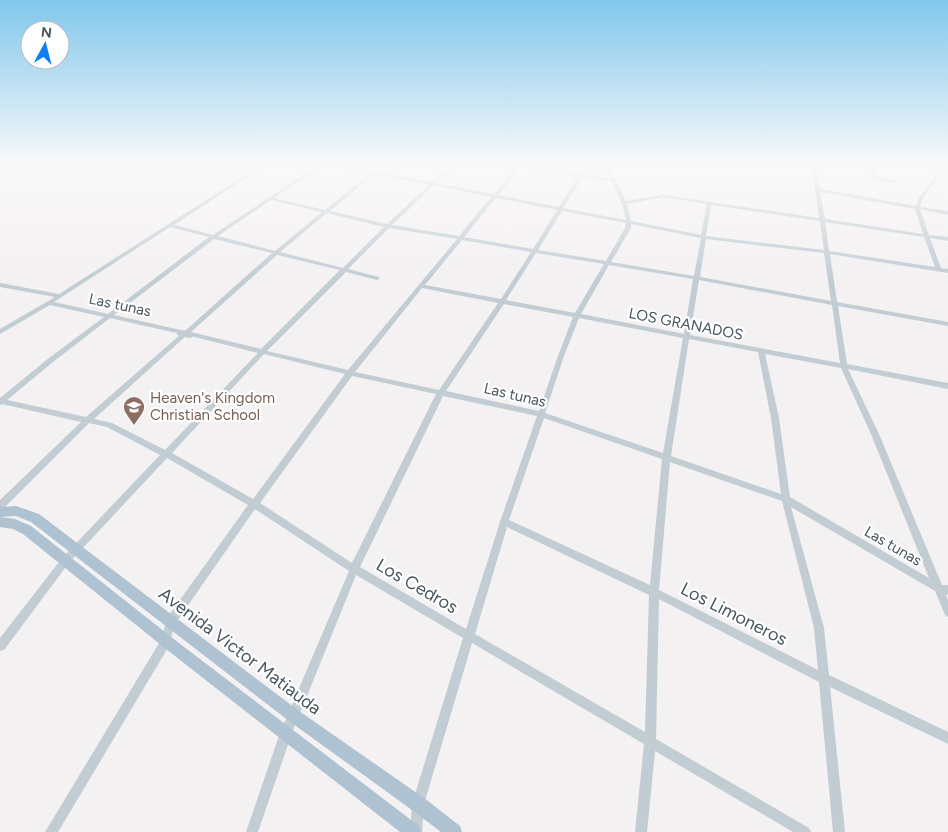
<svg xmlns="http://www.w3.org/2000/svg" width="948" height="832" viewBox="0 0 948 832" font-family="Figtree,sans-serif">
<rect width="100%" height="100%" fill="#f3f1f1"/>
<g fill="none" stroke-linecap="round" stroke-linejoin="round">
<g fill="#c1ccd3" fill-rule="evenodd">
<path d="M261 165H266L174 225 213 235 318 165H323L274 198 325 210 370 173 337 166 335 165H342L432 182 451 165H455L436 183 494 194 517 165H525L611 179 604 165H608L626 201 663 195 819 218 812 165H816L820 189 916 206 919 198 941 168 930 166V165L942 166 947 165 946 166 948 167V169H944L923 198 920 207 948 211V215L920 209 929 235 948 237V241L930 238 941 268 948 269V273L830 254 837 302 948 322V326L838 306 847 364 948 383V389L848 369 879 434 942 585H948V595L946 594 948 600V617L945 615 935 591 791 507 824 628 829 675 948 732V744L830 687 845 832H833L819 682 659 599 656 739 809 828 811 832H793L655 751 647 832H635L644 744 472 643 424 804 422 832H410L412 804 463 638 356 575 292 733 258 832H246L280 733 349 571 255 509 175 624 169 646 58 832H45L161 640 167 618 248 505 167 458 68 564 4 650 0 651V638L62 558 160 455 107 427 89 423 3 509 0 510V500L81 422 2 404 0 405V398L49 358 104 317 50 305 0 334V329L55 297 0 287V283L59 294ZM521 167 578 176 559 207 498 195ZM375 174 429 185 387 224 330 211ZM583 177 612 182 622 204 626 220 563 208ZM434 185 491 197 459 236 392 225ZM820 192 915 209 923 234 825 219ZM663 197 707 204 701 235 631 221 627 204ZM496 198 557 210 533 249 464 237ZM271 200 322 212 275 251 218 236ZM711 205 820 221 824 250 706 236ZM562 211 626 223 625 228 606 261 538 250ZM327 213 384 227 343 268 280 252ZM825 222 924 237 935 267 829 251ZM631 224 701 238 694 276 611 262 631 228ZM170 227 209 237 108 314 54 302ZM389 228 457 239 348 370 267 351 346 272 377 280 379 279V277L348 269ZM214 239 272 253 185 331 114 315ZM706 239 824 253 831 301 700 277ZM462 240 531 252 501 299 425 285ZM536 253 604 264 575 313 506 300ZM277 255 340 270 261 349 191 332ZM609 265 693 279 684 334 581 314ZM699 280 832 305 840 363 690 335ZM422 288 498 303 439 390 355 372ZM504 304 573 317 558 356 539 411 446 391ZM110 318 181 334 86 417 7 400 53 362ZM579 318 683 338 663 453 545 413 564 356ZM187 335 258 353 165 450 112 423 94 419ZM689 339 758 352 771 418 781 494 671 456ZM264 354 345 374 253 499 172 453ZM765 354 841 368 871 434 929 578 790 497 779 418ZM352 376 436 394 352 563 260 503ZM443 396 537 416 500 522 466 629 360 567ZM544 418 662 459 650 585 509 520ZM670 462 782 501 814 628 818 670 659 590ZM507 527 649 595 645 732 475 634Z"/>
<path d="M872 165H876L875 175 896 181V183L871 177Z"/>
</g>
<path fill="#afc2d1" fill-rule="evenodd" d="M16 506 39 514 299 711 424 798 460 826 462 832H441L412 810 289 721 31 522 16 516 0 517 15 519 31 526 175 640 419 826 421 832H400L166 649 23 534 13 529 0 527V507Z"/>
<path stroke="#c1ccd3" stroke-width="6" d="M180 333 190 335"/>
</g>
<linearGradient id="sky" x2="0" y2="1"><stop stop-color="#81c7ec"/><stop offset="0.59" stop-color="#faf9f9"/><stop offset="1" stop-color="#faf9f9" stop-opacity="0"/></linearGradient>
<rect width="948" height="281" fill="url(#sky)"/>
<defs>
<g id="school-pin" transform="scale(1.125)"><path d="M0 17L-7.5 6A9.5 9.5 0 1 1 7.5 6Z" fill="#8d6e63" stroke="#fff"/><path d="M0-5L7-2L0 1L-7-2ZM-4 1L0 2.5L4 1V4Q0 6-4 4Z" fill="#fff"/></g>
</defs>
<g fill-rule="evenodd">
<use href="#school-pin" x="134" y="407"/>
</g>
<g text-anchor="middle" dominant-baseline="central" stroke-width="4.5" stroke-linejoin="round" paint-order="stroke">
<g font-size="15" fill="#475660" stroke="#fff">
<text transform="translate(120 305) rotate(12)">Las tunas</text>
<text transform="translate(686 324) rotate(11)">LOS GRANADOS</text>
<text transform="translate(515 395) rotate(13)">Las tunas</text>
<text transform="translate(893 546) rotate(30)">Las tunas</text>
</g>
<g font-size="15" fill="#785e54" stroke="#fff" text-anchor="start">
<text x="150" y="398">Heaven's Kingdom<tspan x="150" dy="17">Christian School</tspan></text>
</g>
<g font-size="18" fill="#475660" stroke="#fff">
<text transform="translate(417 586) rotate(30)">Los Cedros</text>
<text transform="translate(734 614) rotate(27)">Los Limoneros</text>
<text transform="translate(240 651) rotate(37)">Avenida Victor Matiauda</text>
</g>
</g>
<g transform="translate(45 45) rotate(7)"><circle r="24" fill="#ffffff" stroke="#b5bbbf"/>
<path d="M0-4L9 19L0 12L-9 19Z" fill="#0d7ff1"/>
<text y="-8" font-size="14" font-weight="bold" text-anchor="middle" fill="#475660">N</text>
</g>
</svg>
